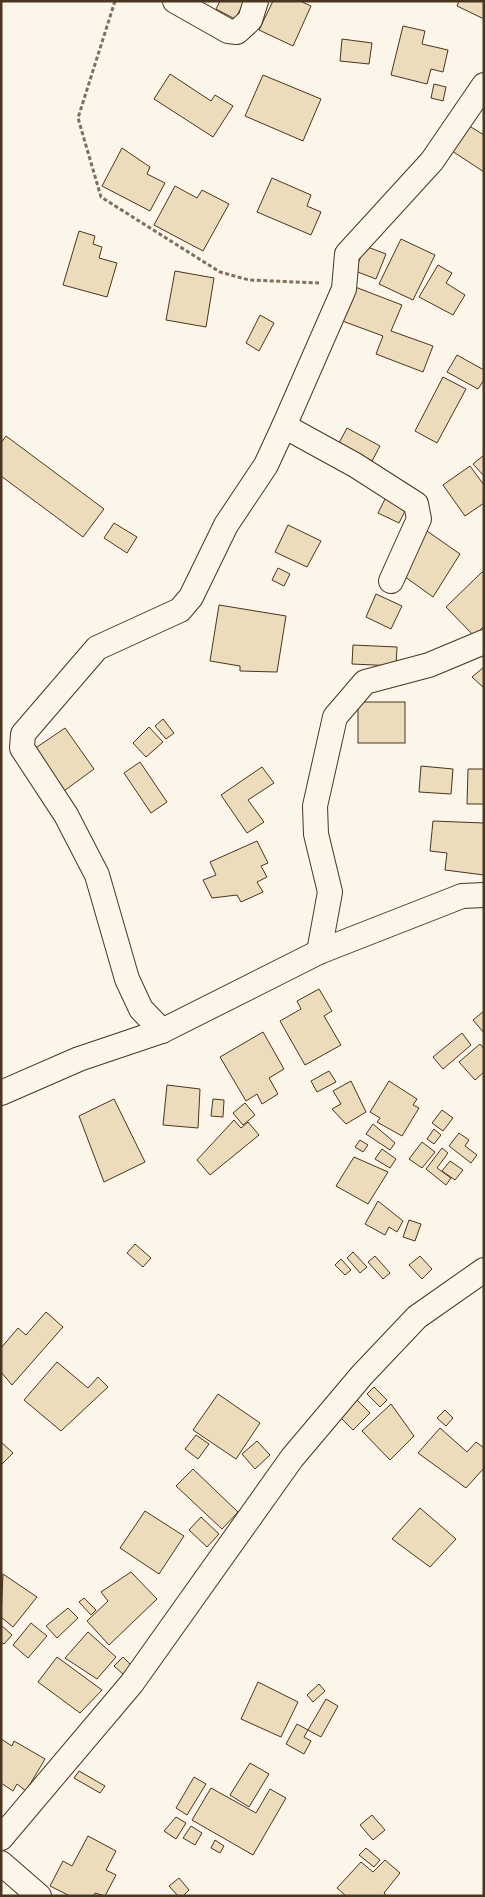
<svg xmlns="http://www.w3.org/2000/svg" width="485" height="1897" viewBox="0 0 485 1897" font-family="Montserrat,sans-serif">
<rect width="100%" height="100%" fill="#fbf6e9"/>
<g fill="#ecdcbc" stroke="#4a3520">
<path d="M220 1H245L235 19 216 9Z"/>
<path d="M273 1H300L311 6 293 46 259 30Z"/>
<path d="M459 1H484V19L457 6Z"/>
<path d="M403 26 425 31 422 44 448 50 443 72 431 69 427 84 391 75Z"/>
<path d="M342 39 372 43 369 64 340 61Z"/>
<path d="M170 74 211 101 215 95 233 106 213 137 154 99Z"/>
<path d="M263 75 321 99 303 141 245 116Z"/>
<path d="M434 84 446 87 443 101 431 98Z"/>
<path d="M466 124 484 135V172L449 149Z"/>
<path d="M122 148 150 167 147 174 165 183 150 211 102 186Z"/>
<path d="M272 178 311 195 307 206 321 212 311 235 257 212Z"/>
<path d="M175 186 197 198 202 190 229 204 203 251 154 225Z"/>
<path d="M79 231 95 236 93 244 102 247 99 258 117 263 107 297 63 285Z"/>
<path d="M401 239 435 255 413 300 379 284Z"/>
<path d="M365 246 386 254 376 279 355 271Z"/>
<path d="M438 265 452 273 446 283 465 295 453 315 419 297Z"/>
<path d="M175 271 214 278 206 327 166 320Z"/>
<path d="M350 285 402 305 391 331 433 346 423 372 376 354 383 336 337 319Z"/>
<path d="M260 315 274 323 259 351 246 343Z"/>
<path d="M457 355 484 370V380L478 389 447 372Z"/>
<path d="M443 377 466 389 437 443 415 431Z"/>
<path d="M347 428 380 446 372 461 339 443Z"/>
<path d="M6 436 104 509 83 537 1 476V443Z"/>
<path d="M484 455V476L473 464Z"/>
<path d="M470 466 484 485V503L465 516 443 485Z"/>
<path d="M388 493 409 503 399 523 378 513Z"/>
<path d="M114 523 137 537 127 553 104 538Z"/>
<path d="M288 525 321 541 307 567 275 552Z"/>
<path d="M427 531 460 554 433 597 397 571Z"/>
<path d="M278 568 290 574 284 586 272 580Z"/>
<path d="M482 572 484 574V626L474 636 446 607Z"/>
<path d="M376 594 402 606 391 629 366 617Z"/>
<path d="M219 605 286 616 277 672 240 671V666L210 661Z"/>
<path d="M353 645 397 647 396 666 352 664Z"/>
<path d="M484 667V688L472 677Z"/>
<rect x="358" y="702" width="47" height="41"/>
<path d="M163 719 174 733 166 739 155 726Z"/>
<path d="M149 727 163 742 146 757 133 743Z"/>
<path d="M65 728 94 769 64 791 34 749Z"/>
<path d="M140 762 167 802 151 813 124 773Z"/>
<path d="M421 766 453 769 451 794 419 792Z"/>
<path d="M262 767 274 783 248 800 264 822 247 833 221 795Z"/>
<path d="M468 769H484V804H467Z"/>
<path d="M433 821 484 823V875L445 870 447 853 430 851Z"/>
<path d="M257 841 268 863 261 866 267 877 257 882 263 892 241 902 237 895 212 898 203 880 216 875 210 862Z"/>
<path d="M319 989 332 1011 324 1016 341 1045 305 1065 280 1021 301 1009 297 1001Z"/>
<path d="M484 1011V1033L473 1020Z"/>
<path d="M263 1032 284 1069 269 1078 278 1094 262 1104 257 1094 246 1101 220 1057Z"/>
<path d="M462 1033 471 1045 443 1069 433 1057Z"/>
<path d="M480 1044 484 1049V1072L475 1080 459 1062Z"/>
<path d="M329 1071 336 1082 317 1092 311 1081Z"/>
<path d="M351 1081 366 1112 346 1124 332 1109 341 1104 333 1091Z"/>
<path d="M389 1081 417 1099 413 1105 419 1108 402 1136 377 1122 380 1118 370 1112Z"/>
<path d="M167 1085 200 1089 198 1128 163 1125Z"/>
<path d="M114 1099 145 1162 104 1182 79 1116Z"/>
<path d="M213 1099 224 1100 223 1117 211 1116Z"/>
<path d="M245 1103 255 1115 243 1125 233 1113Z"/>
<path d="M442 1110 453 1118 443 1131 432 1123Z"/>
<path d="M234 1120 241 1128 248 1122 259 1135 210 1175 197 1160Z"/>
<path d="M373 1124 395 1143 390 1150 366 1134Z"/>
<path d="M434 1129 441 1135 434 1144 427 1139Z"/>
<path d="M459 1133 469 1140 465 1146 477 1155 471 1163 449 1146Z"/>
<path d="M360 1140 368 1145 363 1152 355 1147Z"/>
<path d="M422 1142 435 1152 422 1168 409 1159Z"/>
<path d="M442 1148 448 1153 437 1168 451 1178 446 1185 426 1169Z"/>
<path d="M382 1149 396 1159 390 1168 375 1159Z"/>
<path d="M354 1157 388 1172 368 1204 336 1186Z"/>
<path d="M450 1161 463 1170 455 1180 442 1171Z"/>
<path d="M378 1201 403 1221 397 1232 389 1227 385 1235 365 1224Z"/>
<path d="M409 1220 421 1224 415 1241 403 1237Z"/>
<path d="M135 1244 151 1258 143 1267 127 1253Z"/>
<path d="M353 1252 367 1267 360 1273 347 1258Z"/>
<path d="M375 1256 390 1273 383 1279 368 1262Z"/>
<path d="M420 1256 432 1269 422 1279 409 1265Z"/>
<path d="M341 1259 351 1270 345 1275 335 1265Z"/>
<path d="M46 1312 63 1327 12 1385 1 1372V1348L18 1328 26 1335Z"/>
<path d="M57 1362 88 1388 98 1377 108 1387 61 1431 24 1400Z"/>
<path d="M374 1387 387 1400 380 1407 367 1394Z"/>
<path d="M218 1394 260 1423 236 1459 193 1430Z"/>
<path d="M357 1400 370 1413 353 1430 340 1417Z"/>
<path d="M391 1404 414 1436 390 1460 362 1431Z"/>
<path d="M445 1410 453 1418 446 1426 437 1418Z"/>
<path d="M440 1428 467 1452 476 1442 484 1448V1468L466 1488 418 1453Z"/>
<path d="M196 1435 209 1444 198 1459 185 1449Z"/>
<path d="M257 1441 270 1455 255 1469 242 1454Z"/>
<path d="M1 1442 13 1453 1 1465Z"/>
<path d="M193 1469 238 1512 222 1529 176 1486Z"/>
<path d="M420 1508 456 1539 430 1567 392 1539Z"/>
<path d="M145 1511 184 1536 159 1574 120 1548Z"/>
<path d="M201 1517 219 1534 207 1547 189 1530Z"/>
<path d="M131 1572 157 1599 109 1645 87 1621 108 1601 101 1592Z"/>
<path d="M3 1574 37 1597 13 1627 1 1617Z"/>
<path d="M84 1598 96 1610 91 1615 79 1602Z"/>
<path d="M68 1608 78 1618 57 1638 46 1626Z"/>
<path d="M31 1623 47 1636 28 1658 13 1645Z"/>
<path d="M1 1625 12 1635 4 1644 1 1642Z"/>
<path d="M88 1632 116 1657 97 1679 65 1658Z"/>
<path d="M57 1657 102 1690 80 1713 38 1682Z"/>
<path d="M123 1657 132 1666 124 1675 114 1666Z"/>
<path d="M258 1682 298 1702 281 1737 241 1719Z"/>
<path d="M319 1684 325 1691 313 1702 307 1695Z"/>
<path d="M326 1699 338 1706 321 1737 308 1730Z"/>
<path d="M297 1724 308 1730 304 1737 311 1741 304 1754 286 1744Z"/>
<path d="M1 1739 12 1746 14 1741 45 1759 26 1791 17 1784 13 1791 1 1783Z"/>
<path d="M250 1763 269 1774 249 1807 230 1795Z"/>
<path d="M79 1771 105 1786 100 1793 74 1778Z"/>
<path d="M194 1777 206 1784 187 1815 176 1808Z"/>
<path d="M211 1788 256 1813 270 1789 286 1798 253 1855 192 1820Z"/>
<path d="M372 1815 385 1830 373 1840 360 1825Z"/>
<path d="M176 1817 186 1823 176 1839 164 1831Z"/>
<path d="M191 1826 202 1833 195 1845 183 1838Z"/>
<path d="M88 1836 116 1851 106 1870 116 1875 105 1896 95 1893 94 1896H70L50 1886 63 1861 72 1866Z"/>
<path d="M215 1840 224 1846 220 1853 211 1848Z"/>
<path d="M366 1848 380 1860 374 1867 359 1855Z"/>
<path d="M385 1860 400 1873 384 1893 387 1896H346L337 1888 361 1862 373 1872Z"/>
<path d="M179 1878 189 1890 183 1896H178L169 1886Z"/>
</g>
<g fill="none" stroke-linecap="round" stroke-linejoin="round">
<g stroke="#4a3520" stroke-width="26">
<g id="minor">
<path d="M175 1 228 31 237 32 250 20 256 1"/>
<path d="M284 426 355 465 416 504 419 519 391 581"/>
<path d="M319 952 330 892 316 834 315 806 335 717 365 682 429 665 484 642"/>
<path d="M162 1031 141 1009 127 979 97 875 66 815 22 748 23 734 97 648 180 610 191 597 226 525 266 465 284 426 344 289 347 254 432 161 484 85"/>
<path d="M1 1093 79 1059 162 1031 319 952 462 896 484 895"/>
<path d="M1 1838 132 1683 292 1458 362 1375 417 1317 484 1270"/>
<path d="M1 1863 39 1896"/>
</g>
</g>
<path stroke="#7f6f5c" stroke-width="3" stroke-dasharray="4 2.5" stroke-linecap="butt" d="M115 1 78 118 101 197 220 272 249 280 319 283"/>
<use href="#minor" stroke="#fbf6e9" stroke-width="24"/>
</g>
<rect width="485" height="1897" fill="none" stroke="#4a3520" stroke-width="5"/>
</svg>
